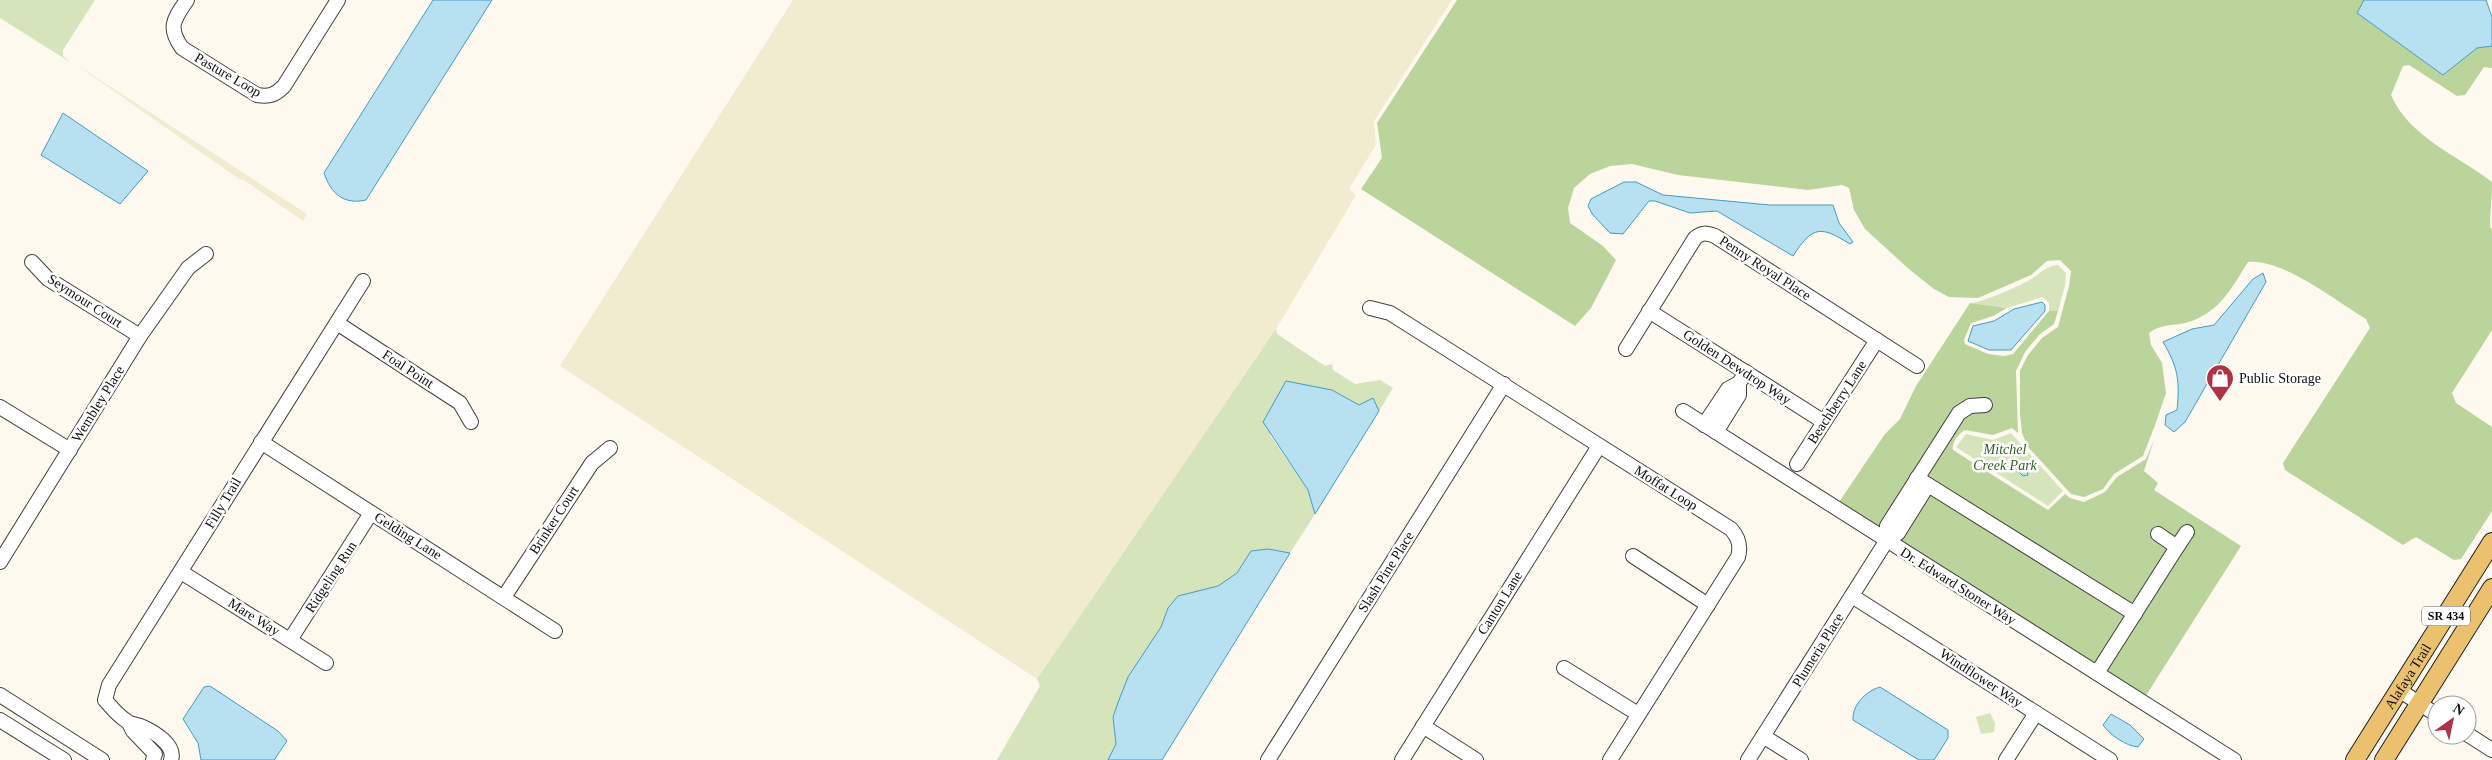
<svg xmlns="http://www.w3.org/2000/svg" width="2492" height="760" viewBox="0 0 2492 760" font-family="'Times New Roman',serif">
<rect width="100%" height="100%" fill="#fdf9ee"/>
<g fill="#f1ebd0">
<path d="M793 0H1452L1374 121 1376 145 1350 187 1351 191 1356 195 1276 329 1037 679 560 366Z"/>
<path d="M71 61 307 214 303 221 244 180 239 179Z"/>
</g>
<g fill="#d5e4bb">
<path d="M0 0H95L63 50V56L70 62 0 18Z"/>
<path d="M2058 265 2066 273 2065 286 2058 311H2049V303L2043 297 2007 308 1970 303C1981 303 2020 286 2031 279 2042 273 2045 266 2058 265Z"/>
<path d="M1276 329 1277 334 1325 366 1332 364 1333 370 1355 384 1380 380 1393 388 1379 411 1373 399 1359 405 1332 390 1270 435 1308 490 1315 514 1290 553 1268 549 1251 551 1237 573 1218 586 1178 597 1168 608 1161 627 1128 677 1119 700 1113 717 1116 744 1108 760H997L1040 686 1037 679Z"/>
<path d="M2011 433 2063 491 2048 506 1956 447 1966 434 1993 440Z"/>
<path d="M1990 713 1995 723 1994 732 1981 734 1976 717Z"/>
</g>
<g fill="#bad49c">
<path d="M1457 0H2364L2358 13 2443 75 2477 48 2492 46V68L2484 67 2465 95 2457 96 2409 65 2403 66 2391 95C2409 137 2457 155 2492 182 2492 198 2490 212 2490 227L2492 229V330L2452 393 2456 403 2492 427V511L2461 559 2454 560 2416 537 2403 545 2285 470 2283 463 2370 328 2366 319C2336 301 2282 258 2248 262 2231 289 2219 314 2185 323 2171 326 2161 324 2149 333L2151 345 2162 363 2166 393 2155 425 2143 456 2114 474 2103 489 2084 497 2071 494 2028 447 2022 433 2020 414V371L2028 355 2042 338 2058 327 2069 286 2071 271 2060 260 2047 261 2031 275 1978 298 1949 297 1934 289 1910 270 1865 229 1854 210 1849 188 1842 185 1808 190 1678 175 1632 164 1610 166 1590 174 1574 188 1568 208 1570 223 1603 246 1616 260 1591 308 1575 326 1361 189 1382 158 1377 123Z"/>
<path d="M1970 303 2007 308 1993 316 1971 323 1964 340 1965 344 1988 354 2004 356 2013 354 2049 311H2058L2054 324 2039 335 2025 352 2016 371 2018 433 2012 428 1993 435 1965 430C1959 433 1951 443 1953 450L2048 510 2065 494 2070 498 2084 502 2105 492 2117 477 2146 459 2154 440 2144 471 2158 483 2154 490 2241 546 2145 697 1839 502 1885 434 1900 419 1916 386Z"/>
</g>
<g fill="#b7e0f0" stroke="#459bc0">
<path d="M433 0H492L366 200C344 205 331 194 324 173Z"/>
<path d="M2364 0H2486L2492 17V46L2477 48 2443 75 2357 13Z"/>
<path d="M63 113 148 171 120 204 41 155Z"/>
<path d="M1624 182H1636L1663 195 1770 205H1833L1839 223 1853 242 1850 244C1821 226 1813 225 1793 256L1717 211 1690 213 1655 201H1649L1623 234 1610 233 1593 215 1588 206 1591 199Z"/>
<path d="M2263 273 2266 282 2185 422 2174 432 2165 425 2166 415 2177 410C2180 381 2178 367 2163 342L2192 329 2214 325 2253 279Z"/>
<path d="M2042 302 2045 305V311L2011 350H1989L1968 341 1973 326 1994 321 2014 309Z"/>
<path d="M1286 381 1332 390 1359 405 1373 398 1379 411 1315 514 1308 490 1263 422Z"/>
<path d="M2016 463H2020L2027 470 2028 475 2023 476 2015 468Z"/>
<path d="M1268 549 1290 553 1162 760H1108L1116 744 1113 717 1119 700 1128 677 1161 627 1168 608 1178 596 1218 586 1237 573 1251 551Z"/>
<path d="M210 686 278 731 287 741 274 760H201L198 743 183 719 204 687Z"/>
<path d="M1880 687 1948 730V738L1934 760H1919L1853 720C1852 705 1866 691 1880 687Z"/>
<path d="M2111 714 2130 725 2144 739 2138 747C2126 746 2110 735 2103 725Z"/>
</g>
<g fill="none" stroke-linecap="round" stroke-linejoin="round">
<g stroke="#404040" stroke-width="16">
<g id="minor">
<path d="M187 0C174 19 167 27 182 48L257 95C270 97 275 95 284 86L338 0"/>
<path d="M32 262 48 279 140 336"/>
<path d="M1370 308 1390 313 1731 529C1739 538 1741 546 1738 557L1610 760"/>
<path d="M1649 311 1824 422"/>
<path d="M337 323 460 403 471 422"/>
<path d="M1626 349 1695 238C1702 232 1706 233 1715 236L1917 366"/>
<path d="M0 407 70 450"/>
<path d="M1683 411 2234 760"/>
<path d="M1704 425 1728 389 1739 383 1746 372"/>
<path d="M1716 432 1739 395V383"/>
<path d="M261 442 555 631"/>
<path d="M1797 464 1877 340"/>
<path d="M1917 478 2135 614"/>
<path d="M1887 540V526L1959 413 1970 406 1985 405"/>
<path d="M2177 547 2187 532"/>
<path d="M1633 556 1708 605"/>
<path d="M0 562 140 336 188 268 206 254"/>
<path d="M181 572 326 663"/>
<path d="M1852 596 2110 760"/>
<path d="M504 597 592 463 610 448"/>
<path d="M290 640 371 513"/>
<path d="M1564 668 1638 714"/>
<path d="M2097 673 2177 547 2158 534"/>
<path d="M2399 690 2437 715"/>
<path d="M0 695 102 760"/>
<path d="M0 720 64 760"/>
<path d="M129 723 133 731 155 754 153 760"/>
<path d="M1423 726 1476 760"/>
<path d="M2467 734 2492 750"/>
<path d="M1763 736 1801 760"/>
<path d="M171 760C176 745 154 732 143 727 138 724 132 725 128 722 118 716 112 708 105 700L109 685 363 281"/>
<path d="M1268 760 1504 384"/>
<path d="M1402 760 1599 446"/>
<path d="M1748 760 1887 540 1898 533 1928 485"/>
<path d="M2006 760 2036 713"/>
</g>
</g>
<g stroke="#1e1e1e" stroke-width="20">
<g id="major">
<path id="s1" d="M2355 760 2492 542"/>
<path d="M2384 760 2492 588"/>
</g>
</g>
<use href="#minor" stroke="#fff" stroke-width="14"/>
<use href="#major" stroke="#ebc170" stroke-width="18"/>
</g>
<defs>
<g id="shop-pin" transform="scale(1.4375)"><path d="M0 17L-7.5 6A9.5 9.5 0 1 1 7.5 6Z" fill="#af3245" stroke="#fff"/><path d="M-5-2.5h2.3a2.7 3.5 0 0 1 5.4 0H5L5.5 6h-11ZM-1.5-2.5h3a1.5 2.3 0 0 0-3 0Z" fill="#fff"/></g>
</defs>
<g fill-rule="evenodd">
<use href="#shop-pin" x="2220" y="378"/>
</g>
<g text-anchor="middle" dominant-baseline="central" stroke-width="5" stroke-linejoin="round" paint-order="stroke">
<rect fill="#fff" stroke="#565656" stroke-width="1" x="2422" y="606.5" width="48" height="19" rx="4"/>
<g font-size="12" font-weight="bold" fill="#0d0d0d">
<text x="2446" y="616">SR 434</text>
</g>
<g font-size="14" fill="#0d0d0d" stroke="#fff">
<text transform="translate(228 75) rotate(30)">Pasture Loop</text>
<text transform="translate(1765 268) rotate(33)">Penny Royal Place</text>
<text transform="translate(85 301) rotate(33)">Seymour Court</text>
<text transform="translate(1737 367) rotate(33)">Golden Dewdrop Way</text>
<text transform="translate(408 369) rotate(33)">Foal Point</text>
<text transform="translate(1837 402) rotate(-57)">Beachberry Lane</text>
<text transform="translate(98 404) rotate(-58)">Wembley Place</text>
<text transform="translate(1666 488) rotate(32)">Moffat Loop</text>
<text transform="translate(223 503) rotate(-59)">Filly Trail</text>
<text transform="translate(554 520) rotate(-57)">Brinker Court</text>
<text transform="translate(408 536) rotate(32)">Gelding Lane</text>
<text transform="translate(1386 572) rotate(-58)">Slash Pine Place</text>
<text transform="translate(331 577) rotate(-57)">Ridgeling Run</text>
<text transform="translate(1958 586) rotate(32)">Dr. Edward Stoner Way</text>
<text transform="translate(1500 603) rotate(-58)">Canton Lane</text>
<text transform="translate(254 617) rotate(32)">Mare Way</text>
<text transform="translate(1818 650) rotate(-58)">Plumeria Place</text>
<text stroke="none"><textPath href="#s1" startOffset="99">Alafaya Trail</textPath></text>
<text transform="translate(1981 678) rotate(33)">Windflower Way</text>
</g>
<g font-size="14" fill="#0d0d0d" stroke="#fff" text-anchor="start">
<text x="2239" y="378">Public Storage</text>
</g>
<g font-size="14" font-style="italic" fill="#355e23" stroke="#fff">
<text x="2005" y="449">Mitchel<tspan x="2005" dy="16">Creek Park</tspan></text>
</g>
</g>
<g transform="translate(2452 720) rotate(33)"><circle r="24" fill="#ffffff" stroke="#9e9e9e"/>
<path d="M0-4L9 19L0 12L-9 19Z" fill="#af3245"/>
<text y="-8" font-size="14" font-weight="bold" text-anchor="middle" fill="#0d0d0d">N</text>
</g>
</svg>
